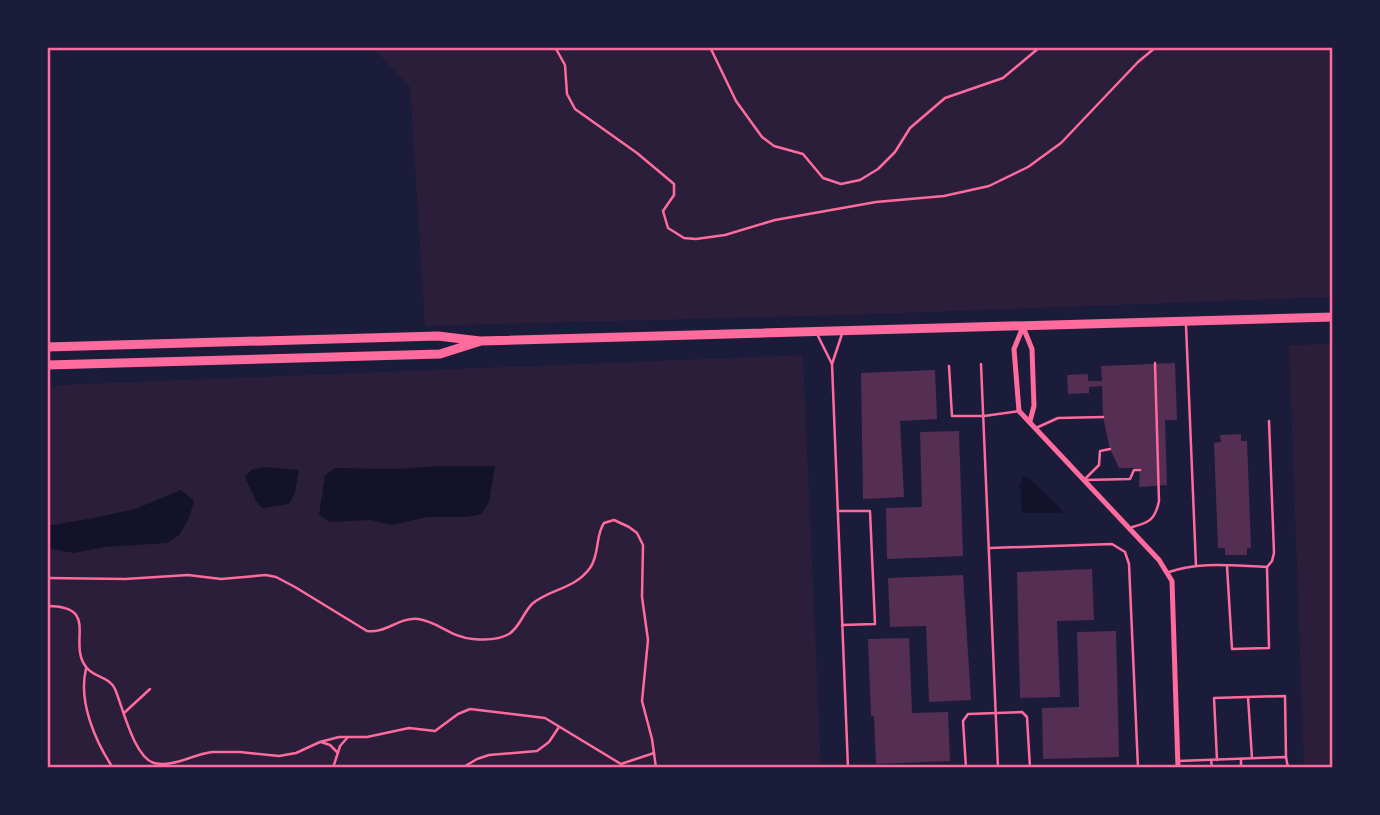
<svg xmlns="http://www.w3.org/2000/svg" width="1380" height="815" viewBox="0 0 1380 815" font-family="'Sofia Sans Condensed',sans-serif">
<rect width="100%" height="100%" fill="#1b1b3a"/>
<g fill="#2a1e3b">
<path d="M372 47H1333V297L849 315 425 326 410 87Z"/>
<path d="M1333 344V768H1304L1289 345Z"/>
<path d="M803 355 821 768H47V388L61 385Z"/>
</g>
<g fill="#12122b">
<path d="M439 466H495L489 502 481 514 467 517H427L392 525 370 520 330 522 319 515 325 475 335 468 394 469Z"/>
<path d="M264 467 299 470 295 493 289 504 262 508 255 499 245 477 251 470Z"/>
<path d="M1023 476 1028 477 1062 510 1061 513H1024L1021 509V489L1019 488Z"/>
<path d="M181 490 194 501 189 518 179 535 167 543 105 547 74 553 52 549 47 545V526L94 518 135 509Z"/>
</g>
<g fill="#542f53">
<path d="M1175 363 1177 420H1165L1167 485 1139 487 1140 468H1119L1110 449 1103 417 1102 386 1089 387V393L1068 394 1067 375 1088 374V381H1102L1101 366Z"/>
<path d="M935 370 937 419 900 421 904 497 863 499 861 373Z"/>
<path d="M959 431 963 556 887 559 886 508 922 507 920 432Z"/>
<path d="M1241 434V441H1247L1251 548H1247V555H1225V548H1218L1214 443 1221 442 1220 435Z"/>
<path d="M1092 569 1094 620 1057 621 1060 697 1020 698 1017 572Z"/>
<path d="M963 575 971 700 929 702 926 626 890 627 888 578Z"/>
<path d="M1116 631 1119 757 1043 759 1042 708 1079 707 1077 632Z"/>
<path d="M909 638 912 713 948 712 950 761 876 764 874 716H871L868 639Z"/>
</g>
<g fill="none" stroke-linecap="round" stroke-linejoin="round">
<g stroke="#ff6b9d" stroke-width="2.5">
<path d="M47 578 125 579 188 575 221 579 266 575 276 577 295 587 367 631C385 634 399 617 418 619 437 621 452 638 473 639 484 640 499 640 509 634 520 627 523 613 532 604 549 589 574 590 590 568 600 554 595 536 604 523L614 520 629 527 637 533 643 545 642 597 648 640 642 701 652 739 656 768"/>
<path d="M47 606C101 606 67 642 86 667 94 678 109 676 115 689 123 708 134 757 154 763 172 768 194 754 212 752H240L279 756 296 753 320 742 339 737H367L409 728 435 731 458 714 470 709 545 718 621 764 654 753"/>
<path d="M86 669C78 701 95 741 113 768"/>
<path d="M124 713 150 689"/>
<path d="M321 742 330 745 338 753"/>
<path d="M333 768 340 746 348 737"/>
<path d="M462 768 477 759 489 755 537 751 549 742 559 727"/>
</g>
<g stroke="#ff6b9d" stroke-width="2.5">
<path d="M555 47 565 65 567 94 575 109 637 153 674 184V195L663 211 668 228 684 238 696 239 725 235 775 220 876 202 944 196 989 186 1028 167 1061 143 1138 62 1156 47"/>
<path d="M710 47 736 101 762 137 774 146 803 154 823 178 841 184 860 180 878 169 895 152 910 128 945 98 1003 78 1040 47"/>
<path d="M1186 325 1196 566"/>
<path d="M817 334 832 364 848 768"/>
<path d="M832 364 842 334"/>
<path d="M981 364 998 768"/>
<path d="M949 366 952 416H984L1019 411"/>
<path d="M1036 428 1058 418 1103 417"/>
<path d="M1084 480 1130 479 1134 470H1140"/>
<path d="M1084 480 1099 465 1100 451 1110 449"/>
<path d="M838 511H870L875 624 842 625"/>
<path d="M1129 528C1148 523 1155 521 1159 501L1155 363"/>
<path d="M990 548 1112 544 1125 552 1129 564 1138 768"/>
<path d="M1227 566 1232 649 1269 648 1267 567 1272 561 1274 553 1269 421"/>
<path d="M1169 572C1199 561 1235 566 1267 567"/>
<path d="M1248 697 1252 758"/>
<path d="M1241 759V768"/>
<path d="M1211 760 1212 768"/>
<path d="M1217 760 1214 698 1285 696 1286 757"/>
<path d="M1178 761 1286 757 1288 768"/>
<path d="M966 768 963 721 968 714 1022 712 1027 717 1030 768"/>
</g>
<g stroke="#ff6b9d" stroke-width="5">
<path d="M1023 327 1014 349 1019 411 1159 560 1172 581 1178 768"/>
<path d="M1023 327 1032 349 1034 406 1030 421"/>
</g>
<g stroke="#ff6b9d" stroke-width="9">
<path d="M47 347 438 336 480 341 1333 317"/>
<path d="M47 365 440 354 478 342"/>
</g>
</g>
<rect width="1380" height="815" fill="none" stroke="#1b1b3a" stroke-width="98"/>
<rect x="49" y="49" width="1282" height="717" fill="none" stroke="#ff6b9d" stroke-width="2.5"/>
</svg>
